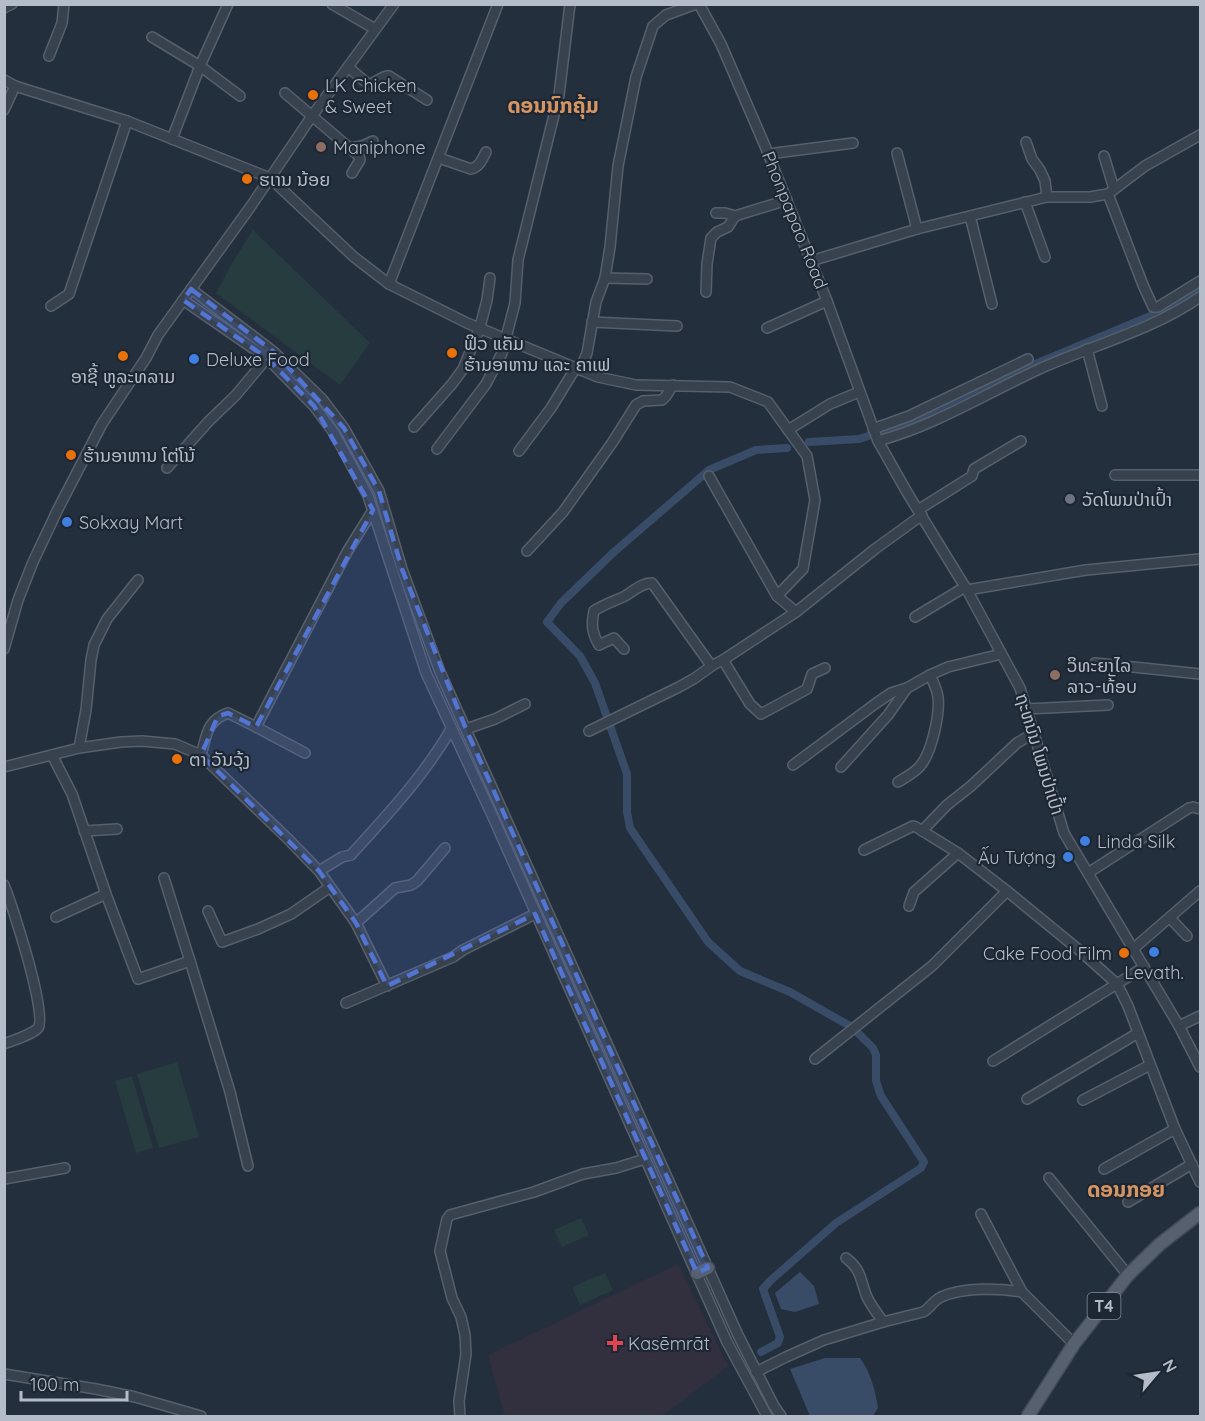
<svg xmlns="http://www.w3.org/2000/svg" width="1205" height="1421" viewBox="0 0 1205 1421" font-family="Quicksand,'Noto Sans Lao',sans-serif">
<rect width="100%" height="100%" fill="#242f3e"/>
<path fill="#32303f" d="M678 1264 728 1366 662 1416H505L488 1355Z"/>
<g fill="#263c3f">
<path d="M253 230 370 343 340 385 216 293 232 263Z"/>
<path d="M177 1062 199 1137 159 1148 137 1074Z"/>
<path d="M132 1076 153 1148 136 1153 115 1081Z"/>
<path d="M581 1218 589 1235 562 1247 554 1230Z"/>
<path d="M605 1273 613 1290 580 1305 572 1287Z"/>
</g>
<g fill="#394c67">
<path d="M800 1272 814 1286 819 1304 795 1312 781 1309 775 1293Z"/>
<path d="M825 1358H860C871 1373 875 1390 878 1408L873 1416H810L790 1369Z"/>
</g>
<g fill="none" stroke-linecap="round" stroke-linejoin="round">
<g stroke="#394c67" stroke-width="8">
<path d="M809 442 859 439 920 419 957 399 1021 370 1160 312 1200 288"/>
<path d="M787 448 756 450 709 470 614 552 561 603 547 622 580 656 595 683 627 774V812L630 828 708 942 740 971 790 992 850 1026"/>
<path d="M761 1352 778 1343 780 1337 763 1289 770 1281 836 1223 921 1168 924 1162 881 1096 876 1081V1055L873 1048 856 1031"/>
</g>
<g stroke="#565f6c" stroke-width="12">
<g id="minor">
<path d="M332 4 375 29"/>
<path d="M699 4 721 44 765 146 827 301 878 441 908 494 967 590 1020 688 1064 833 1179 1026 1200 1067"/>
<path d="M4 8 12 4"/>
<path d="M152 37 200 66 228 4"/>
<path d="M49 56 62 23 64 4"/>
<path d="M348 67 368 84C376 84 381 75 389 76L427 100"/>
<path d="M4 80 15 86"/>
<path d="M285 93 359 156 360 160 352 173"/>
<path d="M4 110 15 86 127 121 270 178 354 257 389 284 467 323 506 339 598 377 636 385 730 387 768 402 807 456 815 500 803 569 777 596 796 612"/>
<path d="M172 139 200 66 240 96"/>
<path d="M1026 142 1032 159 1040 170 1045 181 1047 197"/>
<path d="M350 148 362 146 373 141"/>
<path d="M897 153 917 229"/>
<path d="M768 154 853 143"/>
<path d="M1104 156 1114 189"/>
<path d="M439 158 471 169C480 167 482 159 486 152"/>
<path d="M1108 194 1143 285 1153 307H1158L1200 281"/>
<path d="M1025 202 1045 257"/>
<path d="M716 213H725L735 216 787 200"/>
<path d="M970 216 992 304"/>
<path d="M811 261 917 229 1047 197H1090L1108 194 1145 166 1200 135"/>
<path d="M605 278 647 279"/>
<path d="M389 284 498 4"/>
<path d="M191 289 274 352 323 400 344 428 379 491 402 569 440 672 738 1335 774 1406 781 1416"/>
<path d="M706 292 707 264 711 238 717 232 728 227 735 216"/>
<path d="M183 300 267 358 314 406 334 433 368 496 426 673 492 815 727 1342 767 1416"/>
<path d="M51 306 69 294 127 121"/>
<path d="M592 322 677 326"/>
<path d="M767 328 827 301"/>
<path d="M1087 349 1102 406"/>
<path d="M580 370 587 353 596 302 605 278 610 247 618 166 636 77 653 26 666 15 696 4"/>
<path d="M414 427 452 384 463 369 480 327 487 300 490 278"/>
<path d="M873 429 909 416 1028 359"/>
<path d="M788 430 830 404 859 392"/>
<path d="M878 441C937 425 990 391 1046 366 1097 344 1154 329 1200 297"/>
<path d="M437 449 486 384 502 353 515 303 518 260 559 95 570 4"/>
<path d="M519 451 551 408 575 369"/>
<path d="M167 468 208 422 236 395 267 358"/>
<path d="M1115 475H1200"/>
<path d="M709 476 777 596"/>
<path d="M918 510 972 476 974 469 1021 441"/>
<path d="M527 551 563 512 612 443 636 405 643 401 662 400 666 396 673 385"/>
<path d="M967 590 1086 570 1200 559"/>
<path d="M915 617 965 587"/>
<path d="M4 649 18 600 33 562 58 509 102 424 146 358 158 335 251 206 312 116 394 4"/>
<path d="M624 649 614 638 599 645C592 633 591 625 594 611 604 604 615 601 625 596 634 591 641 583 652 583L710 664 713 665"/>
<path d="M723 660 750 704 761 714 807 689 812 674 825 668"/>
<path d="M1095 663 1200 674"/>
<path d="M1026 709 1108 705"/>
<path d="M256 727 305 753"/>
<path d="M466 729 495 719 525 704"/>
<path d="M589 731 679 687 695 678 713 665 723 660 796 612 875 549 922 515"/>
<path d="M79 748 86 710 91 660 94 645 107 619 138 580"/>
<path d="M52 755 72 794 106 894 138 979 190 961 164 878"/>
<path d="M201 755C207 735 206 721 228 713L256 727 347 552 373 510"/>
<path d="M793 765 875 704 891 693 907 688 930 675 948 667 1001 654"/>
<path d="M4 767 79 748 121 742 142 741 175 744 201 755 288 839 319 871 356 923 387 986"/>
<path d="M841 767 888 715 907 688"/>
<path d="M898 782C906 777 916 772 921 765 932 751 940 714 938 697 937 689 933 682 930 675"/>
<path d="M84 831 117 829"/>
<path d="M922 831 947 805 971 786 1017 743 1034 733"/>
<path d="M864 850 913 826 916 827 958 853 1007 891 1079 950 1117 984 1128 1006 1175 1129 1200 1182"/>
<path d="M319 871 342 857 351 855C387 815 424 776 451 729"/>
<path d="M1088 873 1189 808 1193 807 1200 809"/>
<path d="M4 885C12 904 48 1015 38 1028 32 1035 13 1040 4 1044"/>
<path d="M909 906 914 892 958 853"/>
<path d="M208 911 222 942 258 929 291 914 330 887"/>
<path d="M56 917 106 894"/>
<path d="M1170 918 1187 936"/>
<path d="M356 923 395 888 411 885 417 881 445 848"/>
<path d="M1133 949 1200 891"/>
<path d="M190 961 230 1092 248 1166"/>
<path d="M346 1003 453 957 463 950 535 914"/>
<path d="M1179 1026 1200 1016"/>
<path d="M815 1059 932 966 1007 891"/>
<path d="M993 1061 1144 967"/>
<path d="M1027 1099 1138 1033"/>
<path d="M1083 1100 1150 1065"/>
<path d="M1104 1169 1175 1129"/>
<path d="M1049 1178 1128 1275"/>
<path d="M4 1179 65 1168"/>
<path d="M1128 1202 1192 1164"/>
<path d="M981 1214 1022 1292 1074 1344"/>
<path d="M846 1258C862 1270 860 1280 867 1297 871 1306 878 1314 883 1322"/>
<path d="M756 1372 786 1357 824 1340 883 1322 923 1312C930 1308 933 1301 941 1297 963 1287 999 1288 1022 1292"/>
<path d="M4 1374 96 1389 135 1397 201 1416"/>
<path d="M460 1416 459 1401 466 1354 465 1335 461 1317 452 1298 440 1251 447 1219 450 1215 534 1192 583 1174 616 1168 645 1159"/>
</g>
</g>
<g stroke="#414a57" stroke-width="15">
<g id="major">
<path d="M697 1273 708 1268"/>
<path d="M1028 1416 1074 1344 1128 1275 1160 1244 1200 1213"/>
</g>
</g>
<use href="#minor" stroke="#38414e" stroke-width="9"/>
<use href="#major" stroke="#56606e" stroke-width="12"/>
</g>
<path fill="#5274d3" fill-opacity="0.2" stroke="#5274d3" stroke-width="4.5" stroke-dasharray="12 8" stroke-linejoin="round" d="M191 289 274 352 344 428 379 491 402 569 466 729 708 1268 697 1273 535 914 387 986 356 923 319 871 201 755 218 716 228 713 256 727 373 510 314 406 267 358 183 300Z"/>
<g fill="#e8710a" stroke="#1d2633" stroke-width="2">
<circle cx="313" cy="95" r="6"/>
<circle cx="247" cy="179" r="6"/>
<circle cx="452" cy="353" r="6"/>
<circle cx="123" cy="356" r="6"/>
<circle cx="71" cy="455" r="6"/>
<circle cx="177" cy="759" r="6"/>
<circle cx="1124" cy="953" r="6"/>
</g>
<g fill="#8d6e63" stroke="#1d2633" stroke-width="2">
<circle cx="321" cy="147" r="6"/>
<circle cx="1055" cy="675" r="6"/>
</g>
<g fill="#3f7fe0" stroke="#1d2633" stroke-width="2">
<circle cx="194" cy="359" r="6"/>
<circle cx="67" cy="522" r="6"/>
<circle cx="1085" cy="841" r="6"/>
<circle cx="1068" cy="857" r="6"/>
<circle cx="1154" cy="952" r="6"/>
</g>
<circle fill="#6b7280" stroke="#1d2633" stroke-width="2" cx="1070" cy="499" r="6"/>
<path fill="#e0444e" stroke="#1d2633" stroke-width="2" d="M612 1334h6v6h6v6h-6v6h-6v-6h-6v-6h6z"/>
<g text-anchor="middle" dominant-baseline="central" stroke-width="4.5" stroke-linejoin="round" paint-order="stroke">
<rect fill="#1d2633" stroke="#878f9c" stroke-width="1.5" x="1087.5" y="1293" width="33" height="26" rx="4.5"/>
<g font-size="16" font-weight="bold" fill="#b4bcc9">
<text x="1104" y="1306">T4</text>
</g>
<g font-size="18" fill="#b4bcc9" stroke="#1d2633" text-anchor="start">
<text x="325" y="85">LK Chicken<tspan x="325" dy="21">&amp; Sweet</tspan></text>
<text x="333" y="147">Maniphone</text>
<text x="259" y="179">ຮເານ ນ້ອຍ</text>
<text x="464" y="343">ຟິວ ແຄັມ<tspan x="464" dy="21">ຮ້ານອາຫານ ແລະ ຄາເຟ</tspan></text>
<text x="206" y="359">Deluxe Food</text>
<text x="123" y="376" text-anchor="middle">ອາຊີ້ ຫູລະທລາມ</text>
<text x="83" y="455">ຮ້ານອາຫານ ໂຕ່ໂນ້</text>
<text x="1082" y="499">ວັດໂພນປ່າເປົ້າ</text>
<text x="79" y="522">Sokxay Mart</text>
<text x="1067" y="665">ວິທະຍາໄລ<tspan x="1067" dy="21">ລາວ-ທ້ັອບ</tspan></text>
<text x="189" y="759">ຕາ ວັນວຸ້ງ</text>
<text x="1097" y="841">Linda Silk</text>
<text x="1056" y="857" text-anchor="end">Ấu Tượng</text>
<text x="1112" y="953" text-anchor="end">Cake Food Film</text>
<text x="1154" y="972" text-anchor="middle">Levath.</text>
<text x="628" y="1343">Kasēmrāt</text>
</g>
<g font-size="18" fill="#b4bcc9" stroke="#1d2633">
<text transform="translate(795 220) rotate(68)">Phonpapao Road</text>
<text transform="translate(1040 754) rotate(73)">ຖະຫນົນ ໂພນປ່າເປົ້າ</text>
</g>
<g font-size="21" font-weight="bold" fill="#d59563" stroke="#1d2633">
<text x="553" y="105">ດອນນົກຄຸ້ມ</text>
<text x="1126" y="1189">ດອນກອຍ</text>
</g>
</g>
<rect width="1205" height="1421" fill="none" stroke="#b4bcc9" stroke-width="12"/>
<g transform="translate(1157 1373) rotate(61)" stroke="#1d2633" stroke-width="4.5" paint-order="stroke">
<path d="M0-4.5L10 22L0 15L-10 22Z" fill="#b4bcc9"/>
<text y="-9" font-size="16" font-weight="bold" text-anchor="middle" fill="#b4bcc9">N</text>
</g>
<path d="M21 1391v9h106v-9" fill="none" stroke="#b4bcc9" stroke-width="3"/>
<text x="30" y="1391" font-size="18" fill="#b4bcc9" stroke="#1d2633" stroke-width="4.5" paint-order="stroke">100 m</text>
</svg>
